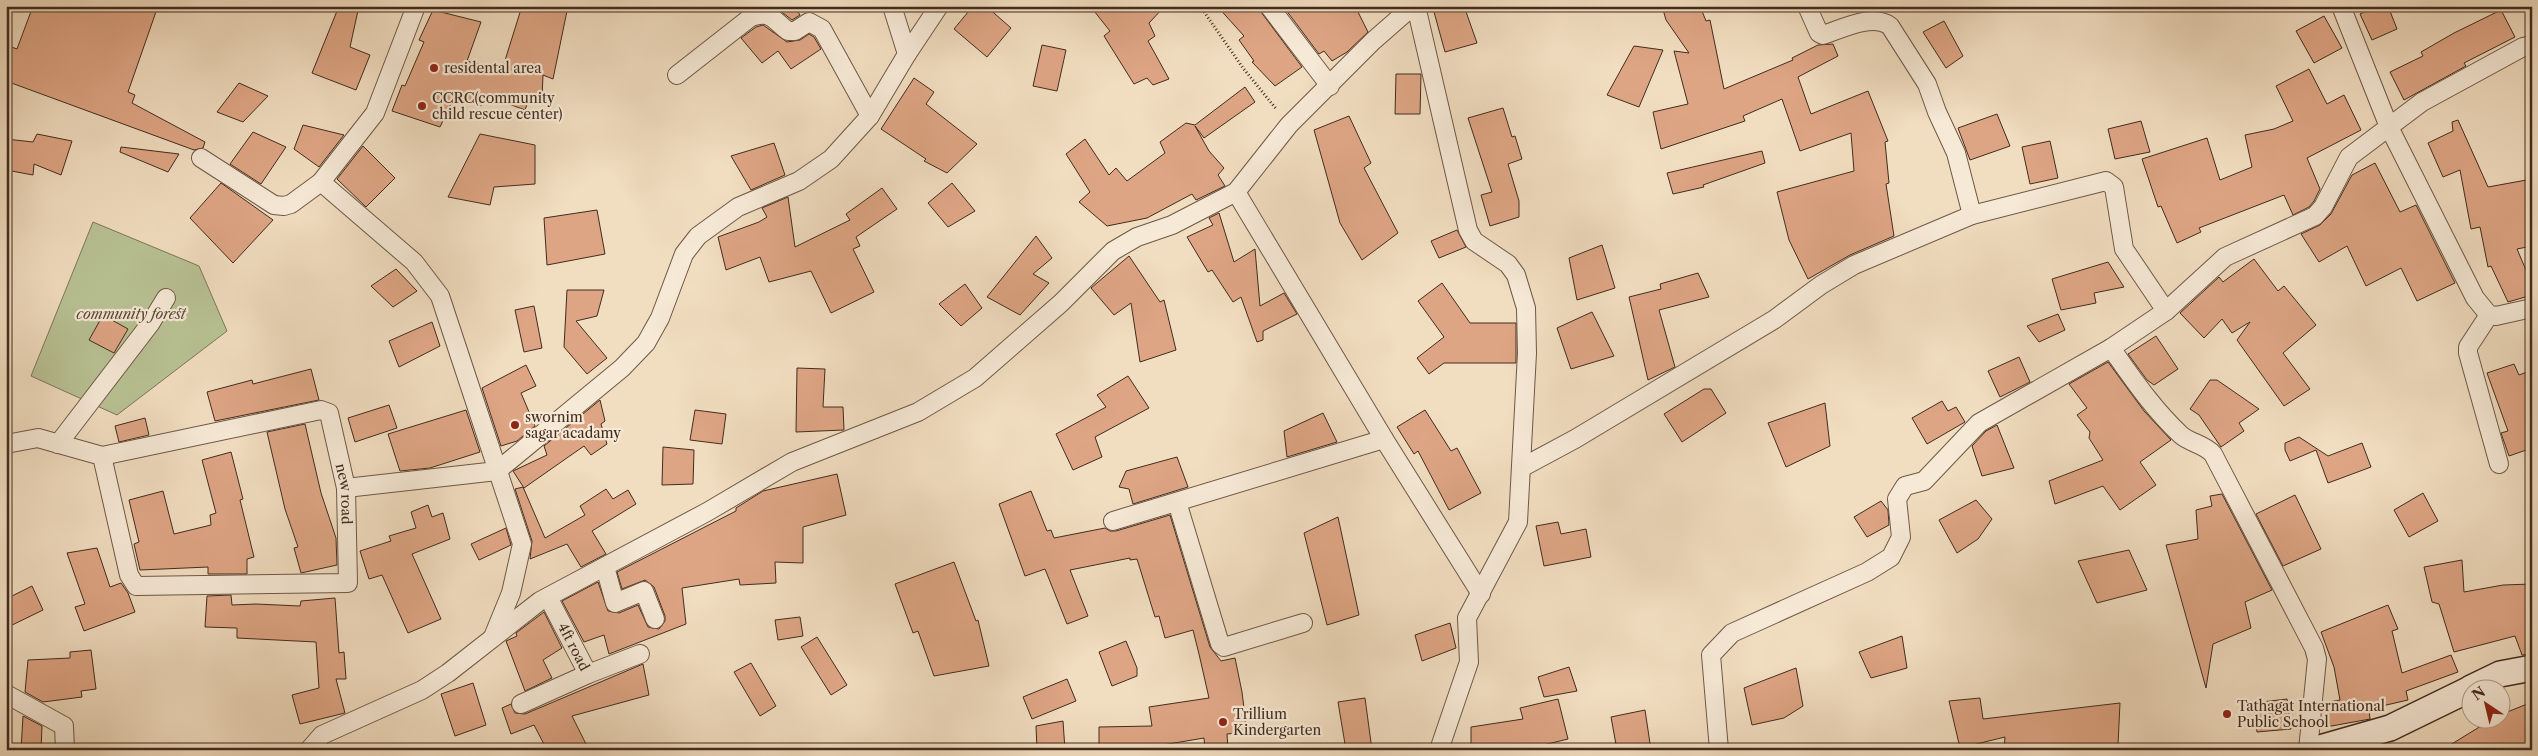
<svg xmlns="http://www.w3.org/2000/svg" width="2538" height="756" viewBox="0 0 2538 756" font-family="'Libre Caslon Text',serif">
<rect width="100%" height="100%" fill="#f1ddc0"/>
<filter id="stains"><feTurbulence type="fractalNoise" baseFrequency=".004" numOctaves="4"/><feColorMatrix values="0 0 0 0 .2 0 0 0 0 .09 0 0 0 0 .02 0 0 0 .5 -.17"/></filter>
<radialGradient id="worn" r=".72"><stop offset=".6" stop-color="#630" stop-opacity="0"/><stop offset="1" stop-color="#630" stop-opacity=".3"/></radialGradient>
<path fill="#b8c294" stroke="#7d7759" d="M93 222 199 266 227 331 117 415 31 376Z"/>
<g fill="#dea584" stroke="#422c1e">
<path d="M33 6H158L128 92 135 95 132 103 205 142 203 148 194 150 6 81V45L17 49Z"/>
<path d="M339 6H359L350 47 370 55 356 90 312 73Z"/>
<path d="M522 6H568L553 79 543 75 542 98 536 94 535 101 529 99 525 110 498 100 502 93 480 106 455 96 440 127 392 111 402 85 405 86 424 42 419 40 433 10 481 22 467 61 502 70Z"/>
<path d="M782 6H794L800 15 792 20 778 9Z"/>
<path d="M973 6H986L1011 28 987 57 954 29Z"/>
<path d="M1090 6H1165L1149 23 1155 36 1148 41 1169 79 1153 85 1147 78 1134 84 1104 36 1110 31Z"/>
<path d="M1217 6H1259L1261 12 1302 67 1275 86 1252 62 1254 61 1239 40 1244 36Z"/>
<path d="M1283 6H1355L1368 32 1347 52 1332 61 1324 51 1319 54Z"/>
<path d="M1454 6H1464L1477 43 1445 52 1434 12Z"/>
<path d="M1662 6H1700L1706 21 1710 20 1724 89 1793 60 1792 58 1818 45 1833 44 1838 56 1798 77 1811 114 1868 91 1888 141 1885 142 1889 183 1886 184 1894 236 1850 255 1808 279 1789 240 1777 192 1854 171 1851 133 1800 151 1782 99 1743 116 1745 121 1661 149 1653 112 1688 104 1674 51 1689 53 1666 20Z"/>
<path d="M2378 6H2388L2397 29 2372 40 2360 14Z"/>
<path d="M2501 10 2515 37 2464 63 2466 66 2404 100 2390 72 2423 56 2421 52 2454 33Z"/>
<path d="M2324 16 2342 48 2314 63 2296 31Z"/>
<path d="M1944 21 1963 56 1946 68 1923 32Z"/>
<path d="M763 25 787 42 800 40 809 34 814 37 821 49 791 69 778 51 762 63 741 38 756 27Z"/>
<path d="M1042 45 1066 50 1057 91 1033 86Z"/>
<path d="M1634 46 1663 50 1639 107 1607 95Z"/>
<path d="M2309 69 2327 104 2344 95 2361 130 2307 158 2320 189 2314 201 2309 207 2293 215 2284 195 2199 228 2201 232 2177 243 2161 206 2158 207 2142 159 2207 138 2220 180 2252 167 2245 135 2274 129 2293 121 2276 86Z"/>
<path d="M1396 74H1421L1420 114H1395Z"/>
<path d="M914 78 934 92 926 104 977 144 947 173 924 161 926 159 881 129Z"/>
<path d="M239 83 268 96 243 122 217 112Z"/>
<path d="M1245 87 1255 102 1204 138 1195 126 1209 151 1224 168 1218 175 1225 186 1196 200 1192 194 1147 218 1107 226 1079 202 1090 192 1066 154 1085 139 1109 175 1116 168 1127 181 1165 153 1160 142 1186 123 1195 125Z"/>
<path d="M1503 108 1512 137 1515 136 1522 159 1508 164 1519 201V217L1490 226 1481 195 1492 192 1468 118Z"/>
<path d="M1997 114 2010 146 1970 160 1958 128Z"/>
<path d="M1349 116 1371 163 1364 168 1398 233 1362 260 1340 223 1314 130Z"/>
<path d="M2458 120 2488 187 2532 179V246L2517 249 2532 284V295L2508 302 2491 266 2488 267 2480 227 2471 229 2460 170 2443 177 2428 143 2453 131 2452 122Z"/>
<path d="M2141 121 2150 152 2115 159 2108 129Z"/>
<path d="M303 125 344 135 319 167 294 149Z"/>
<path d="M253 132 286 147 261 184 230 164Z"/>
<path d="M37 134 72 141 61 175 34 164 33 175 6 170V139L33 142Z"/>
<path d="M480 134 535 145V184L494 187 490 205 448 197Z"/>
<path d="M2050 141 2058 178 2030 184 2022 147Z"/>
<path d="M774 143 785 175 751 190 731 156Z"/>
<path d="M363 146 395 178 366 207 337 179Z"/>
<path d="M121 147 179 154 168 172 120 152Z"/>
<path d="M1762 151 1765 163 1703 185 1704 187 1673 194 1667 173Z"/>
<path d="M2375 163 2400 212 2416 205 2455 283 2417 301 2401 268 2366 286 2347 246 2319 262 2301 234 2320 225 2331 214 2352 175Z"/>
<path d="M221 183 273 220 233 263 190 218Z"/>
<path d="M952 183 975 211 948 227 928 203Z"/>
<path d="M882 188 897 209 856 237 860 246 853 249 874 292 831 313 811 271 769 282 760 257 726 270 718 237 759 222 767 217 762 208 788 197 795 247 850 220 846 214Z"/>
<path d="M597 210 605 254 547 265 544 218Z"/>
<path d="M1219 213 1234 262 1255 249 1260 306 1284 293 1297 314 1263 331V340L1257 342 1241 297 1233 302 1212 270 1208 272 1187 237 1213 225 1209 218Z"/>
<path d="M1457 230 1466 247 1439 258 1431 241Z"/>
<path d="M1036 236 1052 258 1033 274 1049 283 1020 315 987 297Z"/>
<path d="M1602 245 1615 288 1577 300 1569 258Z"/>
<path d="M1129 256 1160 302 1164 300 1176 350 1140 362 1131 303 1114 315 1091 288Z"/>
<path d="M2254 259 2278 291 2284 286 2316 325 2283 353 2310 389 2284 406 2237 340 2250 322 2232 333 2222 319 2204 338 2180 313 2218 278 2219 277 2223 282Z"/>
<path d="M2108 262 2124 287 2094 293 2096 303 2061 310 2052 279Z"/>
<path d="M396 269 417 291 393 307 371 286Z"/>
<path d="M1698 273 1709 297 1659 310 1675 367 1648 380 1629 297 1661 289 1660 284Z"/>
<path d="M1442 283 1470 323H1516V363H1444L1429 374 1417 358 1444 337 1418 301Z"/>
<path d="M965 284 982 308 961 326 939 304Z"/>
<path d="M567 290H604L597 316 576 321 607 358 587 374 564 347Z"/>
<path d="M534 306 542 348 524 352 515 310Z"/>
<path d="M1592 312 1614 356 1571 369 1557 328Z"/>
<path d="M2058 314 2065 330 2039 342 2027 326Z"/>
<path d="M103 315 128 329 114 353 89 340Z"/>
<path d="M432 322 440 346 399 367 389 341Z"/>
<path d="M2156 336 2178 369 2154 385 2147 380 2128 354Z"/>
<path d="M2019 357 2030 382 2000 397 1988 371Z"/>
<path d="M2108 362 2144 411 2171 440 2140 462 2156 485 2120 510 2103 486 2055 504 2049 481 2103 460 2089 438 2090 432 2077 415 2087 408 2069 384Z"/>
<path d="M2514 364 2519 375 2532 370V448L2509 456 2501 433 2508 431 2487 373Z"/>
<path d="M526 365 536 386 521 393 535 426 517 441 501 446 482 388Z"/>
<path d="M797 368 825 369 823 407H843L844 430 796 432Z"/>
<path d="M311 369 319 400 215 421 207 392 252 380 253 384Z"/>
<path d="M1128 376 1149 408 1095 437 1102 457 1073 470 1056 434 1106 407 1097 395Z"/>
<path d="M2210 380H2217L2259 409 2239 423 2244 431 2221 447 2199 415 2190 409Z"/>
<path d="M1704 389H1711L1726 413 1682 442 1664 414Z"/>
<path d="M600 400 605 421 601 424 607 444 591 455 584 446 524 488 513 471 547 455 544 446Z"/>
<path d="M1942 401 1948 411 1956 407 1965 422 1927 444 1912 418Z"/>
<path d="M1825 403 1830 446 1786 467 1768 423Z"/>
<path d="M389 405 397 428 355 442 348 418Z"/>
<path d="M466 410 480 452 430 468 400 471 388 434Z"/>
<path d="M695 410 726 414 722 444 690 440Z"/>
<path d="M1425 410 1451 451 1457 448 1481 493 1449 510 1418 451 1414 454 1397 427Z"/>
<path d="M1323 413 1337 442 1287 457 1284 431Z"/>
<path d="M145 418 149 435 119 442 115 426Z"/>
<path d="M305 424 321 493 336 538 337 565 301 573 294 548 298 547 285 509 267 432Z"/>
<path d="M1997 425 2014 468 1982 476 1972 446 1986 431Z"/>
<path d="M2299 437 2328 456 2362 443 2371 467 2328 483 2316 450 2290 461 2285 450V443Z"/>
<path d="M663 447 694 450 693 484 662 485Z"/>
<path d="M231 452 243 499 240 500 254 557 247 559V574H208V567L140 570 134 544 139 542 129 500 163 491 174 534 211 525 210 515 216 513 202 460Z"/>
<path d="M1177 457 1188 487 1133 504 1129 489 1119 487 1126 471Z"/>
<path d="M837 474 846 515 803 527V563L775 562 776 583 740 585 739 579 682 588 686 624 609 654 604 635 584 642 562 601 598 582 608 611 619 613 638 605 648 627 659 629 665 621V616L654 587 645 580 622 589 617 572 736 511V508L763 491Z"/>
<path d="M523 487 545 538 585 515 580 506 606 489 613 499 628 490 636 504 592 531 606 554 581 567 567 544 530 559 532 541 515 489Z"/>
<path d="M1031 491 1047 531 1051 530 1054 538 1105 528 1110 531H1116L1170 515 1210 647 1221 661 1235 658 1242 692 1247 732 1227 734 1228 750H1205L1204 738 1133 750H1099V727L1152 726 1149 707 1209 698 1199 654 1193 630 1165 638 1159 616 1155 617 1137 559 1130 560V558L1070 570 1088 616 1067 624 1045 569 1025 576 999 504Z"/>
<path d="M2423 493 2438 521 2409 537 2394 510Z"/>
<path d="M2222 494 2272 590 2245 602 2251 628 2213 644 2206 688 2166 545 2198 539 2196 510 2212 506 2210 496Z"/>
<path d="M2295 495 2321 549 2283 566 2256 514Z"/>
<path d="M1976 500 1992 519 1978 539 1957 553 1939 520Z"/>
<path d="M1881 501 1888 510 1889 525 1867 537 1854 517Z"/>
<path d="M428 505 432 517 443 513 450 539 412 554 441 619 408 633 382 575 369 579 360 551 391 541 389 536 416 528 411 512Z"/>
<path d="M1338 517 1359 615 1327 625 1304 533Z"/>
<path d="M1558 522 1561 534 1586 529 1591 557 1544 566 1536 526Z"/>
<path d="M506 528 511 545 479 560 471 544Z"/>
<path d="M97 548 110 587 121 583 128 593 135 612 84 631 75 607 85 604 67 553Z"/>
<path d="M2129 550 2147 590 2097 603 2078 561Z"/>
<path d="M2462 560 2464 592 2503 585 2532 584V654L2522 655 2515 636 2454 652 2439 604 2432 602 2424 567Z"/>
<path d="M954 562 976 621 978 620 989 666 934 676 918 631 913 633 895 584Z"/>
<path d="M32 586 43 610 6 628V599Z"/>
<path d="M231 595 232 605 256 604 300 606 301 601 335 598 339 653 344 652 346 679H336L345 713 300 724 292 695 319 688 316 642 237 638V628L205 627 207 596Z"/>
<path d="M2388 605 2398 629 2392 631 2402 673 2451 655 2458 672 2406 691 2408 700 2369 709 2370 719 2326 727 2323 703 2340 700 2334 667 2321 632Z"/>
<path d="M544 612 562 648 543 660 552 678 525 691 506 641 517 636 516 633Z"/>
<path d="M800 617 803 636 778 640 775 620Z"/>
<path d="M1450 623 1456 648 1422 661 1415 635Z"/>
<path d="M1902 636 1907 668 1871 678 1859 652Z"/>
<path d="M817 637 847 685 831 695 801 647Z"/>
<path d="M1126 641 1137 668V676L1112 686 1099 652Z"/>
<path d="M91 650 96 689 81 691 82 697 43 702 25 692 28 660 70 658V652Z"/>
<path d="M751 663 776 706 760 716 734 672Z"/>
<path d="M643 664 649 695 572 716 589 750H547L534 725 511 734 502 708 511 704 515 713 525 714Z"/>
<path d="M1569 667 1577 691 1544 697 1538 677Z"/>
<path d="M1796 668 1803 706 1784 718 1752 725 1744 688Z"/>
<path d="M1067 679 1076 701 1032 719 1023 697Z"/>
<path d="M473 683 486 725 455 736 441 694Z"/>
<path d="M1365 698 1372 750H1346L1338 702Z"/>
<path d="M1980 698 1983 719 2120 703 2118 745 2004 750 2005 737 1960 748 1949 701Z"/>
<path d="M1558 699 1568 739 1527 749 1471 750V727L1523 719 1520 708Z"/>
<path d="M2287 699 2291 729 2257 732 2253 703Z"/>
<path d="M2532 702V747L2524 750H2442L2494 718H2500V715Z"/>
<path d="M1645 710 1651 750H1617L1611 717Z"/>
<path d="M23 716 42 726 41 750H21Z"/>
<path d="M1063 721 1065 750H1037L1036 726Z"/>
</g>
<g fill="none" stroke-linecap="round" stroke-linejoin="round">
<g stroke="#6e5846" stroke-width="20">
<g id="street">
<path d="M892 6 907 54"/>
<path d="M1269 6 1330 86"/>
<path d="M1416 6 1468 230 1474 241 1508 264 1516 275 1526 308 1527 353 1518 522 1467 618 1469 662 1439 750"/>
<path d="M1807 6 1819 33 1823 35C1842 29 1872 13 1890 26L1927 84 1937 112 1956 153 1972 215"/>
<path d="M2341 6 2389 127 2475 298 2489 315 2496 316 2532 308"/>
<path d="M677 75 751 17C771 10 773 20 788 31H795L809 22 822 29 870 116"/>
<path d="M201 158 274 205 284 206 291 204 321 182 375 113 416 6"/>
<path d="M321 182 414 262 440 296 522 544 511 593 493 637"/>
<path d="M1236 192 1384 439 1481 594"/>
<path d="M2489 315 2468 347V353L2499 464"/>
<path d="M2111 348C2133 379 2153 409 2181 435 2190 443 2204 444 2213 454L2314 648 2317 659 2308 750"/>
<path id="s1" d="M6 444 38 438 102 456 321 410 329 413 346 488 348 583 136 586 129 575 102 456"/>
<path d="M58 444 150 324 166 298"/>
<path d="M1521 468 1575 439 1775 319 1821 285 1854 265 1972 215 2106 181 2114 187 2124 249 2166 311"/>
<path d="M346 488 497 471 622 368 646 343 660 318 684 254 698 236 738 207 799 181 831 159 870 116 907 54 939 6"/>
<path d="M1177 502 1220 644 1224 647 1303 623"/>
<path d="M1113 521 1384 439"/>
<path d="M605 567 615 603 644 591 655 619"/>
<path id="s2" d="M548 597 588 674 640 654"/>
<path d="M6 694 64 726 65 750"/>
<path d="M521 704 588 674"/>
<path d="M309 750 322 735 422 690 448 673 540 601 707 512 792 462 918 412 975 378 1061 303 1113 251 1137 237 1172 225 1236 192 1289 125 1373 41 1413 6"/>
<path d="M1719 750 1711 655 1732 633 1867 572 1891 557 1901 537 1897 499 1905 486 1924 481 1979 423 2111 348 2166 311 2225 257 2315 216 2323 207 2349 157 2422 102 2523 47 2532 45"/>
</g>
</g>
<g stroke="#422c1e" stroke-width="28">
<g id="secondary">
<path d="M2471 688 2500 674 2532 668"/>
<path d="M2313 750 2390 728 2470 689"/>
</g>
</g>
<path stroke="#422c1e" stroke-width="3" stroke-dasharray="1 2.5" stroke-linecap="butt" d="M1200 6 1243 68 1277 110"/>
<use href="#street" stroke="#f6e9d6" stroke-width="18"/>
<use href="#secondary" stroke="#f6e9d6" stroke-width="25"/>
</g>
<g fill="#8f2418" stroke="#f6e9d6" stroke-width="2">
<circle cx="434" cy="68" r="5"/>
<circle cx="422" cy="106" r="5"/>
<circle cx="515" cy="425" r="5"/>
<circle cx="2227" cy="714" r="5"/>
<circle cx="1223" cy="722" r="5"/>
</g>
<g text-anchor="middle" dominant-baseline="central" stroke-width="4.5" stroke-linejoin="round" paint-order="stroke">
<g font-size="14" fill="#422c1e" stroke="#f6e9d6" text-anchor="start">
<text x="444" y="68">residental area</text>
<text x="432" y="98">CCRC(community<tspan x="432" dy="16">child rescue center)</tspan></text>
<text x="525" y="417">swornim<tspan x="525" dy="16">sagar acadamy</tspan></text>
<text x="2237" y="706">Tathagat International<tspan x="2237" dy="16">Public School</tspan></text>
<text x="1233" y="714">Trillium<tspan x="1233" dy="16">Kindergarten</tspan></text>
</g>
<g font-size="14" font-style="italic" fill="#5a4a36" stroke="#f6e9d6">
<text x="131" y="314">community forest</text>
</g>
<g font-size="14" fill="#422c1e" stroke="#f6e9d6">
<text stroke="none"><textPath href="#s1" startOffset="414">new road</textPath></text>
<text stroke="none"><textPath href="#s2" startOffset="56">4ft road</textPath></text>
</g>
</g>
<rect width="2538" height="756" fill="none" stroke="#f1ddc0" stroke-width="25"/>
<rect x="8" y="8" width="2523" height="741" fill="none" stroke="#422c1e" stroke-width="2.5"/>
<rect x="12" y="12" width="2513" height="731" fill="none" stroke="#422c1e"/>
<g transform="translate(2486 704) rotate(325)"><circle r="24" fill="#f6e9d6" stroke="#ae9d8c"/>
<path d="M0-4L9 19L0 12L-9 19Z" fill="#8f2418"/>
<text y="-8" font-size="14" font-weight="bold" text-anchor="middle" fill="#422c1e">N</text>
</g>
<rect width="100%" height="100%" filter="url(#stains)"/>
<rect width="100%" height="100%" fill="url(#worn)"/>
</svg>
